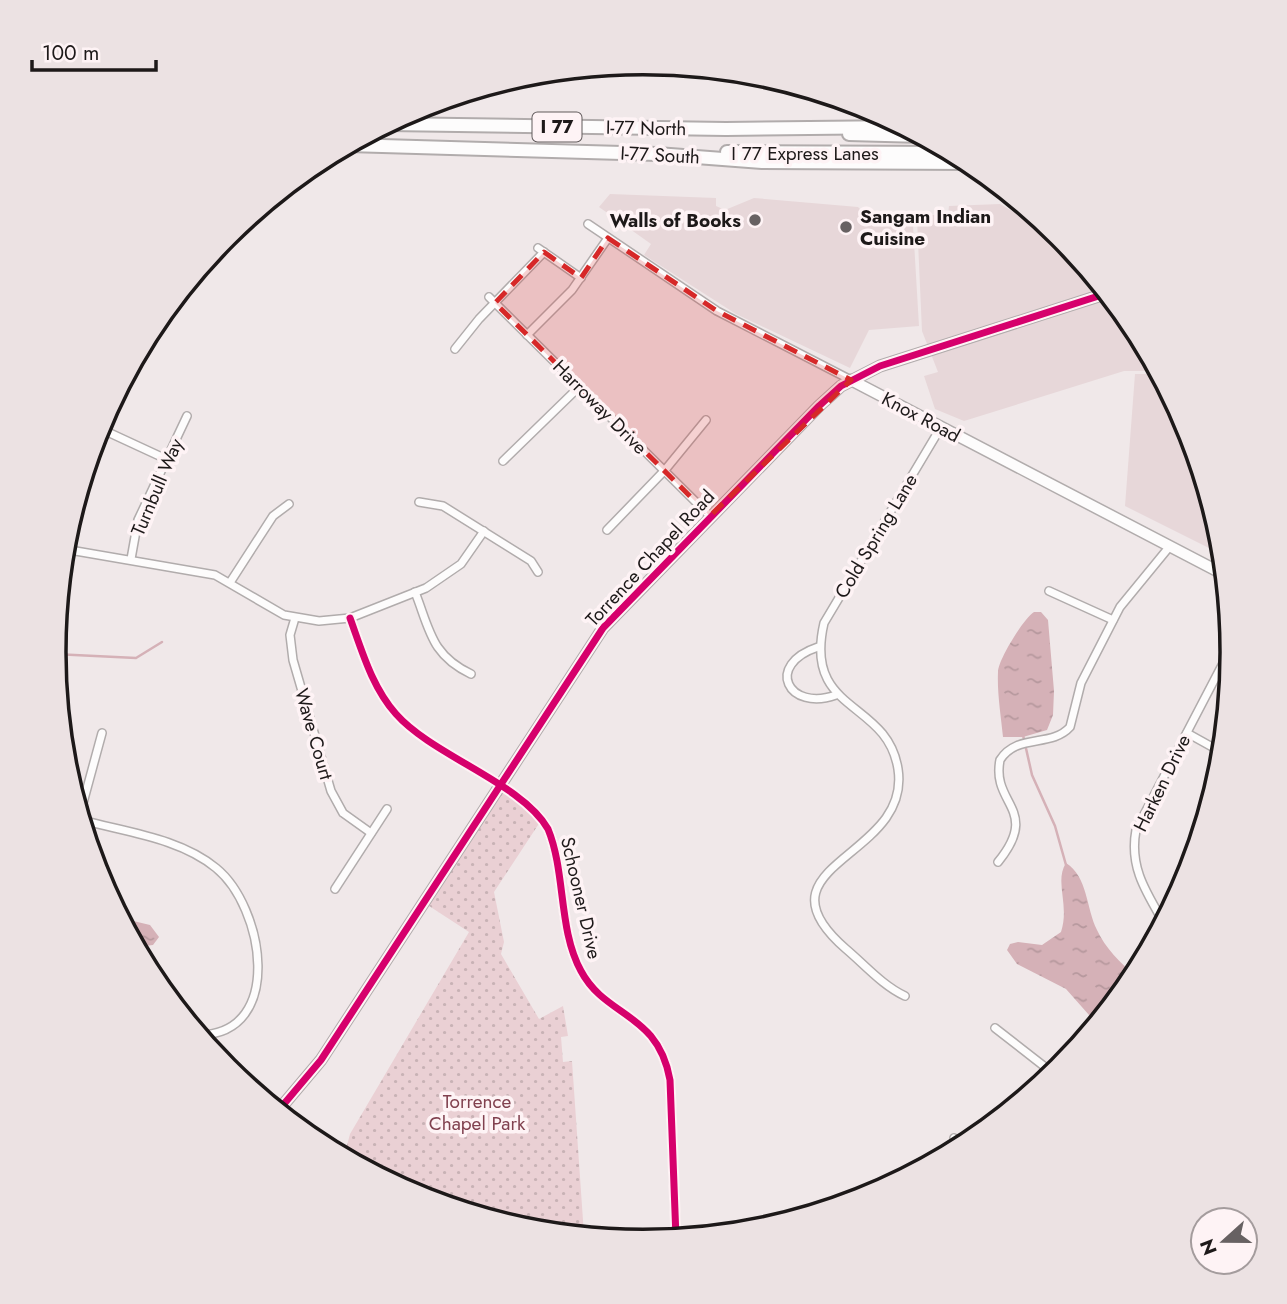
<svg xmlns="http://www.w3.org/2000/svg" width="1287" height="1304" viewBox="0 0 1287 1304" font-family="Jost,sans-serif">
<defs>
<pattern id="park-dots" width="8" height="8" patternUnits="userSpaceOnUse" patternTransform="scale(1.75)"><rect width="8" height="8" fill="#ead0d4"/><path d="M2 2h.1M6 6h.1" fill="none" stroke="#c8b2b5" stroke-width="1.8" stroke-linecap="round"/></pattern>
<pattern id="water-ripples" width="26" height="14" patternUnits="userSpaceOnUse" patternTransform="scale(1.75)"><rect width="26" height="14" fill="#d5b1b7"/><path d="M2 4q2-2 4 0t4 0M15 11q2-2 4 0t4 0" fill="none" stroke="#b6989d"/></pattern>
</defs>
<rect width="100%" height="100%" fill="#f0e8e9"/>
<g fill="#e7d7d9">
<path d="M610 194 716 198V206L725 210 754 198 858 207 877 226 913 225 919 326 869 330 850 368 736 314 644 255 651 244 599 207Z"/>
<path d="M1000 204 1019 215 1027 208 1060 236 1134 325 1158 371H1124L964 421 935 409 924 376 938 372 922 331 917 219 922 215H948L949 206Z"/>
<path d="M1135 374H1160L1188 427 1221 537 1223 555 1125 506Z"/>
</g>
<path fill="url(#park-dots)" d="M498 785 542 819 494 892 504 942 501 954 539 1019 563 1006 568 1036 561 1037 563 1062 572 1061 584 1235 528 1230 418 1196 344 1157 350 1134 469 932 423 902Z"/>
<g fill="url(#water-ripples)">
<path d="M1034 612H1041L1048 620 1054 691 1053 715 1047 730 1023 737H1003C1001 716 997 693 998 672 998 660 1024 618 1034 612Z"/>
<path d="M1066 863C1088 877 1086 908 1097 930 1105 948 1121 963 1135 976L1097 1024 1066 989 1017 964 1007 950 1010 944 1018 942 1042 945 1061 932C1070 905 1054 882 1066 863Z"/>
<path d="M121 918 150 925 159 937 153 945 136 947Z"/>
</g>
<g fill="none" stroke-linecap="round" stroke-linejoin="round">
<g stroke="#d5b1b7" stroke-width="2.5">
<path d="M54 654 136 658 162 642"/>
<path d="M1023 735 1032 775 1055 826 1066 865"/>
</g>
<g stroke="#b1acac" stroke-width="10">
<g id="street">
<path d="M588 224 717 311 851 380"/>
<path d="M538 248 581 278"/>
<path d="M489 297 710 516"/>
<path d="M527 335 572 290 608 238"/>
<path d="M455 349 479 319 544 252"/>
<path d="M99 428 166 459"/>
<path d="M503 461 579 387"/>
<path d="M419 502 443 506 531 561 538 572"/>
<path d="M607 530 665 470 706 420"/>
<path d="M64 549 215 575 284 615 319 621 350 618 426 588 461 564 484 531"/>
<path d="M131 559 138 520 187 416"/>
<path d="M231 581 273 516 289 504"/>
<path d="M1049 591 1113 620"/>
<path d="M415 592C430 630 431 655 471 674"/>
<path d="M295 618 290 635 293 660 331 791 343 813 371 833"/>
<path d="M350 618C362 651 372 687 396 714 433 756 522 783 548 829 566 873 558 929 581 971 606 1018 658 1012 670 1080L676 1238"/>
<path d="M818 647C764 665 788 712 836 695"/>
<path d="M1187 733 1223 753"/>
<path d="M80 814 102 733"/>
<path d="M82 820C125 832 180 838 216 868 264 907 285 1033 200 1035"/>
<path d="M998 862C1041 809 991 805 1000 760 1017 733 1051 748 1070 727L1081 683 1120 607 1170 546"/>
<path d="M335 889 387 809"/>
<path d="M1164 923C1146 892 1129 867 1136 830L1232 646"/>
<path d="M905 996C883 986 865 965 846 949 748 864 912 859 898 769 887 699 803 714 824 623L941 427"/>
<path d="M995 1028 1054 1074"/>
<path d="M954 1138 966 1145"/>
</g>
</g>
<g stroke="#b1acac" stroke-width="13">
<g id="secondary">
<path d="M851 380 1225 575"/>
<path d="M278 1111 321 1060 603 628 819 406 841 386 880 366 1108 293"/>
</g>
</g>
<g stroke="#b1acac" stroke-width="16">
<g id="highway">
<path d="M388 124 726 129 904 127"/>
<path d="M849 134 922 136"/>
<path d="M348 145 657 154 762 162 972 163"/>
<path d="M727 152 954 153"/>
</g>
</g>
<use href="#street" stroke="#fdfcfc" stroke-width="7"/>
<use href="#secondary" stroke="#fdfcfc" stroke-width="10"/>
<use href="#highway" stroke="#fdfcfc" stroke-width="12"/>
<g stroke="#fef3f5" stroke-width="11">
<g id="cycleway">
<path d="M350 618C362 651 372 687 396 714 433 756 522 783 548 829 566 873 558 929 581 971 606 1018 658 1012 670 1080L676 1238"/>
<path d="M278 1111 321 1060 603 628 819 406 841 386 880 366 1108 293"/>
</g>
</g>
<use href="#cycleway" stroke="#d6006c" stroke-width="7"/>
</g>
<path fill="#d62828" fill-opacity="0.2" stroke="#d62828" stroke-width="5" stroke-dasharray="14 9" stroke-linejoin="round" d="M608 238 717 311 851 380 710 516 495 303 544 252 581 278Z"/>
<g fill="#676162" stroke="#fef3f5" stroke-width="2.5">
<circle cx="755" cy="220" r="7"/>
<circle cx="846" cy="227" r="7"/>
</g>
<g text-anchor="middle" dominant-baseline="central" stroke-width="7" stroke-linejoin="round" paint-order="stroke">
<rect fill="#fef3f5" stroke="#605a5b" stroke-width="2" x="532.5" y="112.5" width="49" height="29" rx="5"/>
<g font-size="18" font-weight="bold" fill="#1d1919">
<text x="557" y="127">I 77</text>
</g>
<g font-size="19" fill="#1d1919" stroke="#fef3f5">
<text transform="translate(646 128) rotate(1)">I-77 North</text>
<text x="805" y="153">I 77 Express Lanes</text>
<text transform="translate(660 155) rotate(3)">I-77 South</text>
<text transform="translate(600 407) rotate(45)">Harroway Drive</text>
<text transform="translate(921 417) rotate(28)">Knox Road</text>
<text transform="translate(157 487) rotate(-67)">Turnbull Way</text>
<text transform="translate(876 536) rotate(-59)">Cold Spring Lane</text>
<text transform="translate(650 558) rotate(-47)">Torrence Chapel Road</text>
<text transform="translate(314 734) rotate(74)">Wave Court</text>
<text transform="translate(1162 783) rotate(-64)">Harken Drive</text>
<text transform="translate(581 898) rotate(77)">Schooner Drive</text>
</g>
<g font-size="19" font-weight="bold" fill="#1d1919" stroke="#fef3f5" text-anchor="start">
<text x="860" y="216">Sangam Indian<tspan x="860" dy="22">Cuisine</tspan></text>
<text x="741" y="220" text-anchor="end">Walls of Books</text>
</g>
<g font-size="19" fill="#81414f" stroke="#fef3f5">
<text x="477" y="1101">Torrence<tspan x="477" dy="22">Chapel Park</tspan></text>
</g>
</g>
<path d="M0 0H1287V1304H0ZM66 652a577 577 0 1 1 1154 0a577 577 0 1 1-1154 0Z" fill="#ece2e3" fill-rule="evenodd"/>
<path fill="none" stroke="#1d1919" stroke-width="3.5" d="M66 652a577 577 0 1 1 1154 0a577 577 0 1 1-1154 0Z"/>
<g transform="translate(1224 1241) rotate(249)"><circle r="33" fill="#fef3f5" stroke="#a49c9d" stroke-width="2"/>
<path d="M0-5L12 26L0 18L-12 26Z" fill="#676162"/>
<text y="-10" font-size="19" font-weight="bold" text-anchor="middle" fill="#1d1919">N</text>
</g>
<path d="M32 60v10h124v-10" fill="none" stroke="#1d1919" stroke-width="3.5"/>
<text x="42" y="60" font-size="21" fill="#1d1919" stroke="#fef3f5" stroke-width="5" paint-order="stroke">100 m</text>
</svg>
